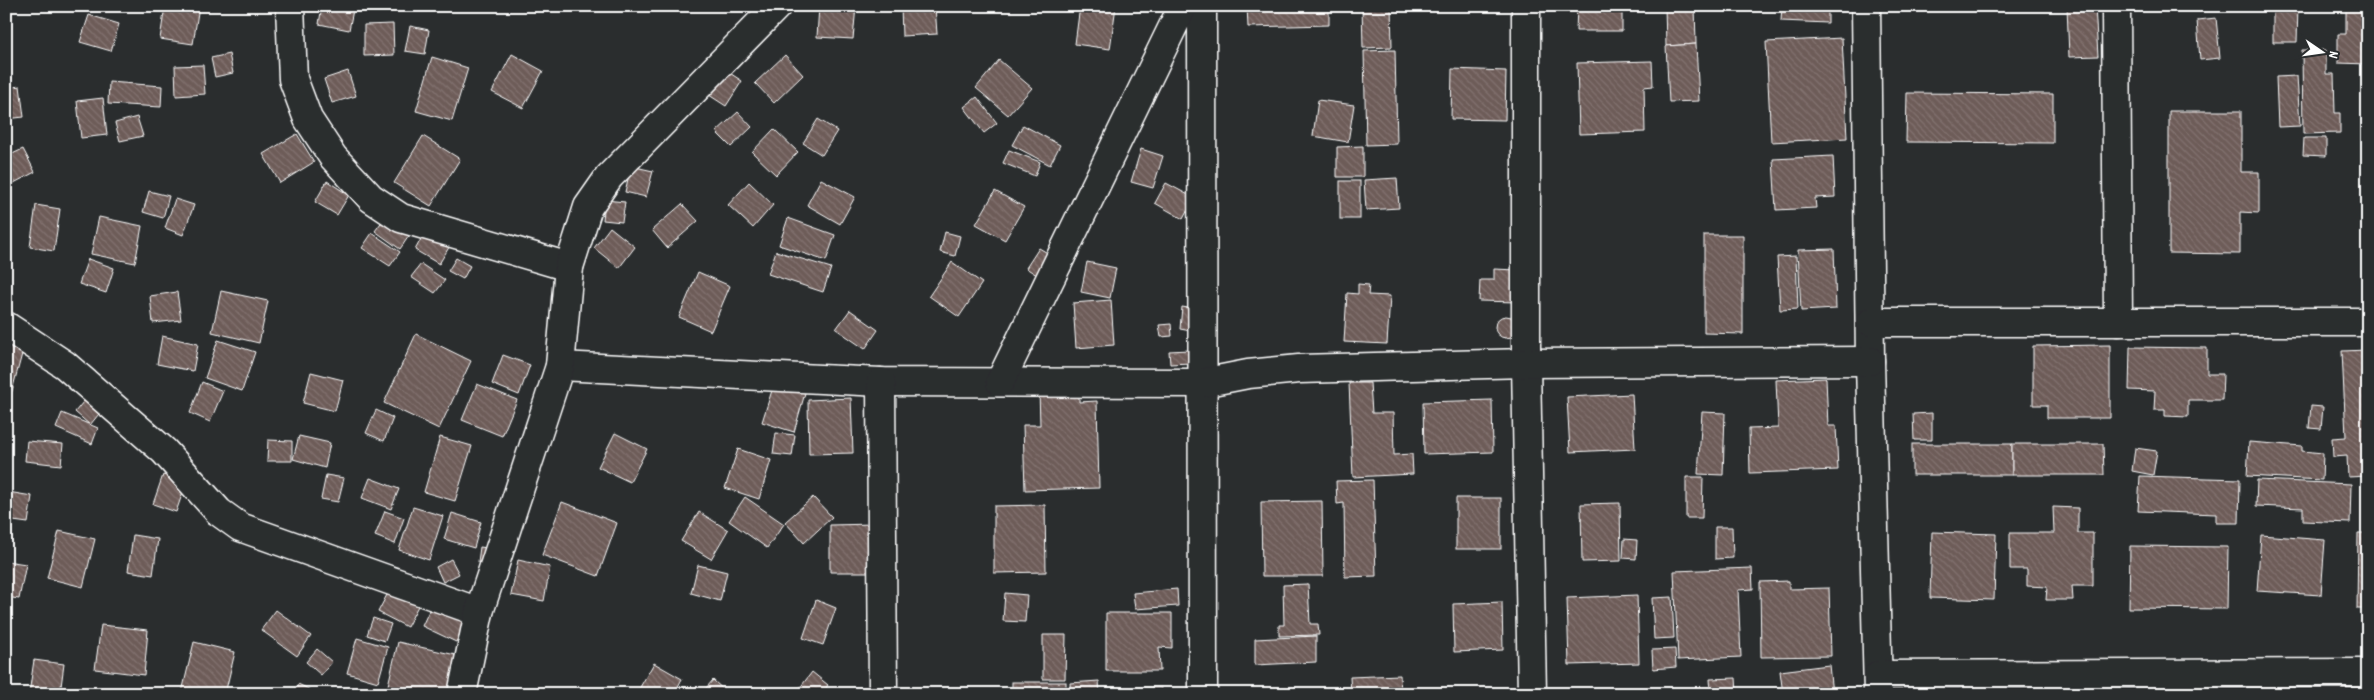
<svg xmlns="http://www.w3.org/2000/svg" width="2374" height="700" viewBox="0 0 2374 700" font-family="Dekko,sans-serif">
<defs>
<pattern id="building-back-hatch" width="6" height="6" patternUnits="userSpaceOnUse" patternTransform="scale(1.25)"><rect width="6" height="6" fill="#6d5b58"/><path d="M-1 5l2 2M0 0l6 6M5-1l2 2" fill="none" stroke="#837471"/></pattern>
</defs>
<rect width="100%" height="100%" fill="#2a2d2e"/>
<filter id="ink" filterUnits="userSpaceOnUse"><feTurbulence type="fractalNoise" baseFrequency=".02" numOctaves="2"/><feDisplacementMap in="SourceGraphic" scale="10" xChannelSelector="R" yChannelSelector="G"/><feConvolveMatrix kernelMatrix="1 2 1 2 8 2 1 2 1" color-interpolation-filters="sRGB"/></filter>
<g filter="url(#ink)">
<g fill="url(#building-back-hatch)" stroke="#fff">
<path d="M165 6H199L193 44 160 39Z"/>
<path d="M322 6 353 10 349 30 319 24Z"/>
<path d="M819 6H856L853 39 817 37Z"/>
<path d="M901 6H935L937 34 902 36Z"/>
<path d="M1080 6H1116L1110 49 1075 44Z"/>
<path d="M1247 6 1329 7V25L1248 27Z"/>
<path d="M1362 6H1391L1392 47 1363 48Z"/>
<path d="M1577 6H1629V11H1622V31H1576Z"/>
<path d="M1665 6H1695L1696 44 1666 46Z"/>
<path d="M1782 6H1828V23L1781 21Z"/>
<path d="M2067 6H2095L2098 56 2069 57Z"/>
<path d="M2273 6H2298L2297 42H2273Z"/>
<path d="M2346 6H2368V64L2338 63V34H2346Z"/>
<path d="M89 15 119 24 111 51 80 42Z"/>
<path d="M2216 18 2220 58 2200 60 2197 20Z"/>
<path d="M393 24 394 55 364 56V25Z"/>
<path d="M410 26 429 30 425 54 405 51Z"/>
<path d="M1842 38 1847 138 1771 142 1766 42Z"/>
<path d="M1696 44 1699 101 1669 102 1666 46Z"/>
<path d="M1395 50 1397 144 1366 145 1364 51Z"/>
<path d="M2302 50H2326V74H2334L2335 113H2340V133L2303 134Z"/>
<path d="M229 54 233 73 215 77 211 58Z"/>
<path d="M512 54 543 71 523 108 492 92Z"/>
<path d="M785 55 803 75 774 103 755 83Z"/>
<path d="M432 57 468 68 452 121 416 111Z"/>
<path d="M999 60 1032 88 1008 115 976 88Z"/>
<path d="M1652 61 1653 86 1644 87 1645 132 1579 134 1577 63Z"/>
<path d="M203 65 205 94 176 96 175 66Z"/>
<path d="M1452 69 1506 71 1505 120 1451 119Z"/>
<path d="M725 70 742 81 726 106 709 95Z"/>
<path d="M348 71 356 96 332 103 324 79Z"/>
<path d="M2297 76 2300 126 2278 127 2276 77Z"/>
<path d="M109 82 162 86 161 107 108 104Z"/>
<path d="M20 86 24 117 6 119V88Z"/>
<path d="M1907 93 2053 94V143L1906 142Z"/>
<path d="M977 97 997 123 984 133 964 107Z"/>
<path d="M103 98 107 135 81 138 77 101Z"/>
<path d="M1318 100 1354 105 1348 142 1313 136Z"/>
<path d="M2169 111H2241V172H2259V213L2240 212V254L2169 253Z"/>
<path d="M738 112 752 127 731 147 716 132Z"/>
<path d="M137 117 143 136 120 141 115 123Z"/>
<path d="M818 119 837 131 822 155 803 143Z"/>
<path d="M1023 125 1060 145 1050 165 1012 145Z"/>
<path d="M774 129 798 152 776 175 752 152Z"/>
<path d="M297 134 314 162 280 183 263 154Z"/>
<path d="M423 136 460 159 431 206 394 183Z"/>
<path d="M2304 138H2326V156L2303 155Z"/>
<path d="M1363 146V177H1337V147Z"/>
<path d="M23 149 35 172 10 185 6 179V157Z"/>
<path d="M1141 149 1163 156 1153 188 1131 182Z"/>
<path d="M1009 150 1040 162 1035 176 1003 163Z"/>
<path d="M1833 156 1835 197 1815 198 1816 208 1776 210 1773 159Z"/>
<path d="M631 166 653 171 646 197 625 192Z"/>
<path d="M1397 178 1399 208 1366 210 1364 180Z"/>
<path d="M821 179 855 197 840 224 807 205Z"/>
<path d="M327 181 349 195 337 215 315 202Z"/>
<rect x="1340" y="181" width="20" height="38"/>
<path d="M749 182 773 205 753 228 728 205Z"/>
<path d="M1166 183 1194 198 1183 219 1155 203Z"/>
<path d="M149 191 169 196 163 218 143 212Z"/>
<path d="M995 191 1024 207 1005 240 976 224Z"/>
<path d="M175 199 194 205 183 235 165 228Z"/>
<path d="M605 200 625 202 622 222 603 220Z"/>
<path d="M682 204 698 221 667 248 652 230Z"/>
<path d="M36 205 60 209 54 251 30 247Z"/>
<path d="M389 212 413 230 400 249 375 231Z"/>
<path d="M99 217 142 226 135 263 91 254Z"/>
<path d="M788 218 835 235 826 261 779 245Z"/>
<path d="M610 227 635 247 619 268 594 248Z"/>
<path d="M426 230 451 244 439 264 415 250Z"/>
<path d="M945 232 960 236 955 256 940 252Z"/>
<path d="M372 233 400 252 390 266 362 248Z"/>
<path d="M1704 235H1743V334L1704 333Z"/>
<path d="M1039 248 1056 258 1043 279 1026 268Z"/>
<path d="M1834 249 1836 309 1801 311 1798 250Z"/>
<path d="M776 251 831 268 823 292 768 274Z"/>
<path d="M1796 256 1798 309 1780 310 1777 257Z"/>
<path d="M456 258 470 266 463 279 448 271Z"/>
<path d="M88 259 114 268 106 293 79 284Z"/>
<path d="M952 262 982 283 959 317 929 296Z"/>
<path d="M1087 262 1116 268 1110 298 1081 292Z"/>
<path d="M421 264 445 280 435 293 411 277Z"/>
<path d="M1494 269 1517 270V302L1479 301 1480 280H1494Z"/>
<path d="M698 272 730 286 711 331 679 317Z"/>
<path d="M1358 284 1369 285 1368 295 1390 296 1387 344 1344 342 1347 293 1358 294Z"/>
<path d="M221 291 268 301 259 343 212 332Z"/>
<path d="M177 292 181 320 153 323 150 296Z"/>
<path d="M1111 300 1114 345 1076 348 1073 303Z"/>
<path d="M1182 307 1194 309 1191 331 1180 329Z"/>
<path d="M850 310 878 330 865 349 836 329Z"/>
<circle cx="1506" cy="327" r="11"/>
<path d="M1171 324 1172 336 1161 337 1159 325Z"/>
<path d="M416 334 471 361 439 429 384 403Z"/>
<path d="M162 336 198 344 193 371 157 364Z"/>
<path d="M6 337 25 343 10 398 6 397Z"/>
<path d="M218 340 255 352 242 391 205 378Z"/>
<path d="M2110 345V418H2047V405H2033V346Z"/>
<path d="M2130 347 2207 348V374H2223L2222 400H2188V417L2165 416V410H2154L2155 391 2129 390Z"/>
<path d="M1189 350 1190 363 1170 364 1169 351Z"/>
<path d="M2368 350V371H2364L2368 417V476L2348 477 2347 456 2333 457 2332 438 2346 437 2342 351Z"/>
<path d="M503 355 530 365 519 395 492 384Z"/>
<path d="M311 372 343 380 335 411 303 403Z"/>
<path d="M1826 378 1828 426H1836L1838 470 1750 473 1749 429 1778 428 1776 380Z"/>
<path d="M202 382 223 391 210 422 190 413Z"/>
<path d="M1349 383H1370L1372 413H1393L1394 455 1412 454 1413 474 1353 477Z"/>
<path d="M477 384 517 400 502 436 462 420Z"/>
<path d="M774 384 805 393 794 432 762 422Z"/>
<path d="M1079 390V402L1097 401 1099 488 1025 490 1023 425H1040L1039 391Z"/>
<path d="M1632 394 1635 449 1570 452 1567 397Z"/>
<path d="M87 397 103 409 90 425 75 412Z"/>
<path d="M851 398 853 453 809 454 808 400Z"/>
<path d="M1492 400 1493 452 1424 454 1423 402Z"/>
<path d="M2311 406 2323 407 2321 429 2309 428Z"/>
<path d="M376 410 393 418 384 441 366 433Z"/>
<path d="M1702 412 1725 413 1723 475 1698 474Z"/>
<path d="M62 413 98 428 92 444 56 428Z"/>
<path d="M1932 413V440H1914L1913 414Z"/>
<path d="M615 433 647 449 630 482 598 467Z"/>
<path d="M776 433 795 435 792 456 773 454Z"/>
<path d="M299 436 330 443 325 468 293 459Z"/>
<path d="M440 437 472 446 455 501 424 492Z"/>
<path d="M268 440 292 441V461H267Z"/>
<path d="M27 441 63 444 61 465 25 461Z"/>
<path d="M2249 442 2302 446V451L2323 453 2322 480 2247 476Z"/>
<rect x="1912" y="444" width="100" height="31"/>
<path d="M2012 444H2103L2104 475H2012Z"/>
<path d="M2135 448 2157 451 2153 475 2132 471Z"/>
<path d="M738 449 771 460 759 499 725 488Z"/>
<path d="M163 475 186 483 176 512 153 504Z"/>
<path d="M326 475 344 478 338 502 321 499Z"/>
<path d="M2140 476 2240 479 2239 523H2216V514L2138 511Z"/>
<path d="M1686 477H1703L1702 518H1686Z"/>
<path d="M370 478 399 489 391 509 362 498Z"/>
<path d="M1373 480 1376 576 1345 577 1344 503 1337 504 1336 481Z"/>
<path d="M2257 480 2351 484 2350 523 2303 521V508L2256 506Z"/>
<path d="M8 492 32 496 28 523 6 520Z"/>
<path d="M745 497 784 524 767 548 729 521Z"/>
<path d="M813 497 832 517 804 543 785 522Z"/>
<rect x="1456" y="498" width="45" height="51"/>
<path d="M1322 501 1323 576H1262L1261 502Z"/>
<path d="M562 502 617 523 598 576 542 555Z"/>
<path d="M1620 503 1621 561 1582 562 1581 504Z"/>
<path d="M1045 505 1046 572 994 573V506Z"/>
<path d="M413 507 443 516 429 560 399 550Z"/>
<path d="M2053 507 2078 508V533H2093V586H2072L2073 600H2046L2047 587 2027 586V569H2010V533H2054Z"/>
<path d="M385 511 404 518 395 544 375 536Z"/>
<path d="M699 512 728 530 711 559 681 541Z"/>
<path d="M452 513 481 522 474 548 444 539Z"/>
<path d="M875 524V572H830V525Z"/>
<path d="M1715 527H1732L1733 558 1715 559Z"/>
<path d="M59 531 95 539 83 587 47 578Z"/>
<path d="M1932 532 1996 534 1994 600 1930 598Z"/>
<path d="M2358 533H2368V609H2357Z"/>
<path d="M133 535 158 539 153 575 128 571Z"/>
<path d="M2261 535 2325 540 2321 595 2257 591Z"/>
<path d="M1624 539 1637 540 1636 559 1623 558Z"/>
<path d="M2130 546 2228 547 2227 609 2129 608Z"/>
<path d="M480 547 494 549 492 564 478 562Z"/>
<path d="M451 559 459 574 443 582 436 567Z"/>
<path d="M518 560 550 567 544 601 511 595Z"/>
<path d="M6 561 26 564 19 599 6 597Z"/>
<path d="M698 565 727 572 720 601 691 593Z"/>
<path d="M1752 568 1753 589 1738 590 1741 657 1678 660 1674 571Z"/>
<path d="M1789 581V589L1829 588 1831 656 1761 657 1760 582Z"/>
<path d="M1308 584 1310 624H1318L1319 635 1279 636V625H1284L1283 585Z"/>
<path d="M390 589 419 604 407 627 378 612Z"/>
<path d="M1177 589 1178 606 1135 609 1133 593Z"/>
<path d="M1005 593 1027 595 1025 622 1003 621Z"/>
<path d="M1637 595 1639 663 1569 665 1567 598Z"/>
<path d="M1672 597 1674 638 1654 639 1652 598Z"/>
<path d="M434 600 468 616 456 642 422 626Z"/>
<path d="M816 600 836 608 823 645 803 638Z"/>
<path d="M1502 602 1503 650 1454 652 1453 604Z"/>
<path d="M276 610 311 636 297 656 261 630Z"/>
<path d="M1106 613H1172V648L1159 647 1160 671H1106Z"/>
<path d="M373 618 391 624 385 641 367 635Z"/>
<path d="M101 625 148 630 144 675 95 669Z"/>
<path d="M1043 635H1066L1065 679H1043Z"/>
<path d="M1316 636V662L1255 665V639Z"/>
<path d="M357 638 388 647 378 682 347 673Z"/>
<path d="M194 642 235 652 225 694 182 692Z"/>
<path d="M398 642 460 656 452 694H386Z"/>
<path d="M317 649 332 662 321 675 306 662Z"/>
<path d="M1675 649 1676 667 1653 669 1652 650Z"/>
<path d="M34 660 64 664 60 694H29Z"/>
<path d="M654 663 682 679 674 694H647L639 689Z"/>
<path d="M1829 665 1832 694H1783L1780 671Z"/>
<path d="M812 672 828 685 822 694H805L799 689Z"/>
<path d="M1400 675 1401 694H1351L1350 677Z"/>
<path d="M1736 678 1737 694H1711L1710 679Z"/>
<path d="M713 680 728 694H701Z"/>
<path d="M1099 681 1100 694H1071L1070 683Z"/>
<rect x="1012" y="682" width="54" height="12"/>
<path d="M298 684 319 694H294Z"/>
<rect x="1108" y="688" width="53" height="6"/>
</g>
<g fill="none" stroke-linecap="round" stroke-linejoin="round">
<g stroke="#fff" stroke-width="31">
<g id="minor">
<path d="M290 6 293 79 308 119 333 157 371 198 401 218 569 267"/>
<path d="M1202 6 1203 694"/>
<path d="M1526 6V363L1532 694"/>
<path d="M1866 6 1870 361 1878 694"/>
<path d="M2116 6 2118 322"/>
<path d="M1871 322H2368"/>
<path d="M6 326 65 365 164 451 219 512 240 527 479 612"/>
<path d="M560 366 881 382 1202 383 1248 374 1299 369 1526 363 1870 361"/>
<path d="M881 382 883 694"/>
<path d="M1000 382 1183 6"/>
<path d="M1878 675 2368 673"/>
<path d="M462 694 479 612 560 366 569 267 588 207 609 177 777 6"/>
</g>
</g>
<use href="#minor" stroke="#2a2d2e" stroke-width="28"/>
</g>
</g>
<rect width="2374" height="700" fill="none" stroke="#2a2d2e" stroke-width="25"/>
<rect x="12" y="12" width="2349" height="675" fill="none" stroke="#fff" stroke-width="2" filter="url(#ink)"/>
<g transform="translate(2322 52) rotate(103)" stroke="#2a2d2e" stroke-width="4" paint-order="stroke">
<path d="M0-4L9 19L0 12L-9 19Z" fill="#ffffff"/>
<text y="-8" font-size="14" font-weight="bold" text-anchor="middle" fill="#ffffff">N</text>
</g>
</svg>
